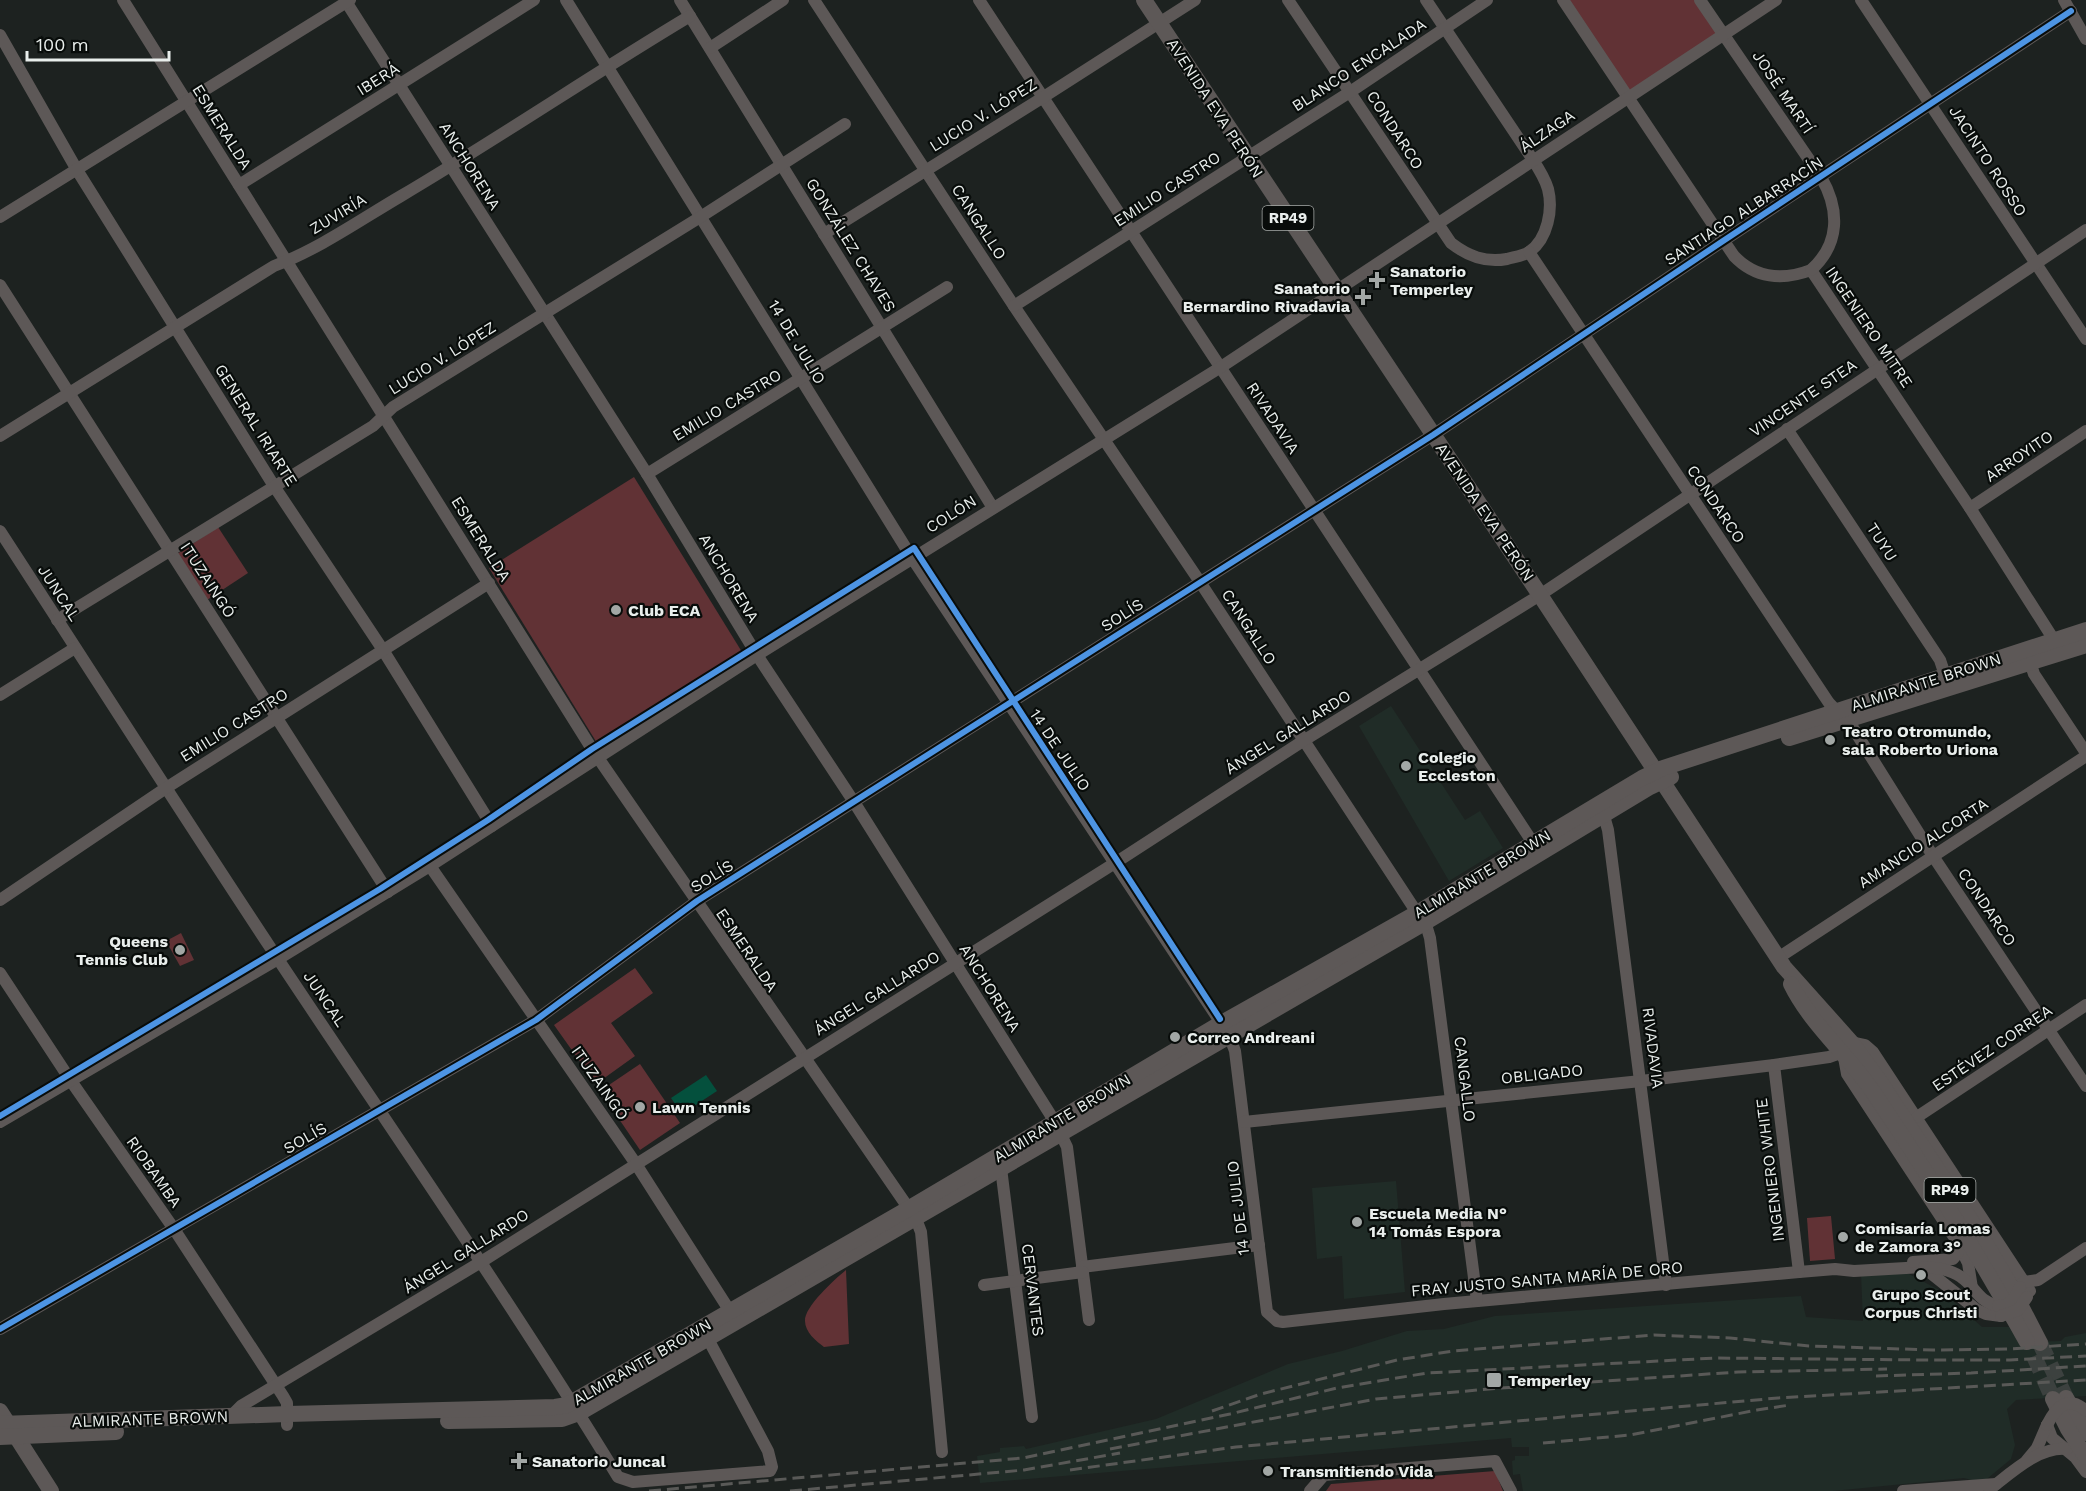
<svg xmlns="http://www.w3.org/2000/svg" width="2086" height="1491" viewBox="0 0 2086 1491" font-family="'Work Sans',sans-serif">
<rect width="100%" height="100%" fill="#1d2220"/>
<g fill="#202c27">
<path d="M1391 706 1465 820 1480 811 1503 848 1449 881 1359 726Z"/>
<path d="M1396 1181 1405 1292 1344 1299 1342 1256 1317 1259 1312 1188Z"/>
<path d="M1907 1273 1943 1292 1982 1327H2009L2019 1342 2061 1341 2065 1337 2086 1333V1396L2016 1400 2007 1409 2015 1445 2011 1459 1982 1483 1964 1478 1833 1491H1523L1520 1474 1513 1475 1512 1461 1515 1460V1456H1529V1447H1512L1511 1438 980 1483 977 1456 1000 1452V1448L1024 1446 1026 1449 1156 1419 1288 1364 1342 1351 1407 1331 1444 1329 1495 1316 1801 1296 1806 1317 1863 1321 1861 1274Z"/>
</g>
<g fill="#613235">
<path d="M1563 0H1700L1723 34 1628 98Z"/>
<path d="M634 477 742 652 597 743 489 568Z"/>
<path d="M218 527 248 573 207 600 177 554Z"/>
<path d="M181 933 194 960 180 966 166 941Z"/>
<path d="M635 968 653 993 611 1023 635 1056 596 1084 554 1025Z"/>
<path d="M640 1064 680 1123 640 1150 600 1091Z"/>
<path d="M1831 1216 1835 1259 1810 1261 1807 1218Z"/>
<path d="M846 1270 849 1344 824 1347C816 1341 805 1332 805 1321 804 1307 835 1279 846 1270Z"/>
<path d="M1495 1471 1503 1491H1326L1331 1484Z"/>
</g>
<path fill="#04503d" d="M706 1075 717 1091 682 1114 671 1098Z"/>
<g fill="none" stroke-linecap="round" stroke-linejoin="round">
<g stroke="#3c413f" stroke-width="16" stroke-dasharray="16 8" stroke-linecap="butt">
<path d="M2040 1343 2066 1398"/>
<path d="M2034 1356 2053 1399"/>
</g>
<g stroke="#5d5857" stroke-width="12">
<path d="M123 0 592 749 916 1219 921 1232 942 1452"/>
<path d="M345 0 647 474 757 655 854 802 1055 1122 1067 1147 1089 1320"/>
<path d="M566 0 912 558 1229 1035 1235 1051 1267 1312 1277 1321 1283 1322 1444 1304 1799 1272 1835 1269 1854 1271 1923 1267 1977 1310 1986 1314 2001 1316"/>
<path d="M680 0 993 508"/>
<path d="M814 0 1014 306 1200 582 1427 928 1430 938 1477 1301"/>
<path d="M979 0 1537 849"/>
<path d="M1288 0 1451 243C1468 256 1485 263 1507 259 1514 257 1523 256 1529 252 1548 239 1553 209 1548 189 1545 179 1539 169 1533 160L1426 0"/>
<path d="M1563 0 1734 256C1755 278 1782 281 1811 270L1970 508 2054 640"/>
<path d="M1700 0 1821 177C1840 210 1840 244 1811 270"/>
<path d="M1861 0 2086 339"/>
<path d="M2064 0 2086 39"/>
<path d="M0 35 77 170 274 486 383 650 492 826"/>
<path d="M710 48 783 0"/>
<path d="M239 185 534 0"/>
<path d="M0 217 350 0"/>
<path d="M824 234 1042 98 1195 0"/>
<path d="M1529 252 1829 703 1853 728 1933 856 2086 1086"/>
<path d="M0 285 388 892"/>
<path d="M1014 306 1350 92 1487 0"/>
<path d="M1787 429 1940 660 1945 675"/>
<path d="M0 436 274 266C319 249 360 220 401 196 499 138 593 74 690 16"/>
<path d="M647 474 947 287"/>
<path d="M1970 508 2086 431"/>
<path d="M0 531C91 671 180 811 272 950 388 1125 508 1297 618 1477L633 1482 770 1471 772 1467 768 1451 708 1339"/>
<path d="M57 620 373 426 393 407 702 216 845 124"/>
<path d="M2030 662 2034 674 2086 753"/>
<path d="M0 695 75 648"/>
<path d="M1604 816 1608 830 1666 1285"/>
<path d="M430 866 636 1164 733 1316"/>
<path d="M0 900 166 788 489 583"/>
<path d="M1778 958 2086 756"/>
<path d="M0 973 71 1081 174 1229 283 1396 287 1403V1425"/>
<path d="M1851 1042 1865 1045 1873 1052 2030 1291"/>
<path d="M1774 1065 1799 1272"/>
<path d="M1917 1117 2086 1005"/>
<path d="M0 1122 278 959 430 866 757 655 1221 367 1776 0"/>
<path d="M1244 1122 1641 1081 1774 1065 1829 1057 1843 1052 1847 1074 1958 1243 1968 1263 1972 1288"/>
<path d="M1001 1168 1032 1417"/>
<path d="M1913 1262 1953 1259 1958 1253V1243"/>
<path d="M1082 1267 1259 1245"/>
<path d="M1924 1267C1937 1268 1950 1269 1961 1277 1976 1287 1977 1301 1998 1306"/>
<path d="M984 1285 1083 1272"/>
<path d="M2020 1286 2024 1282 2038 1280 2086 1248"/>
<path d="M0 1329 536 1020 697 901 1433 435 1723 241 2071 11"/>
<path d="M231 1416 241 1406 481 1262 1115 863 1303 741 1540 595 2086 230"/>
<path d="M2047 1425 2052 1438 2075 1457 2086 1472"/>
<path d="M2027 1460 2037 1448 2047 1425"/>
<path d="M1990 1489C2011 1473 2039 1446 2067 1449"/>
<path d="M1310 1491 1324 1475 1495 1461 1511 1491"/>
<path d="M1903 1491 1996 1484"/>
</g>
<g stroke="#5d5857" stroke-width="16">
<path d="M1144 0 1540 595 1784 967 1851 1042 1878 1079 1983 1239 2010 1285 2040 1343"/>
<path d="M1789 738 2086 645"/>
<path d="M1791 984C1810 1023 1846 1053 1871 1089 1927 1171 1979 1256 2027 1342"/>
<path d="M2066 1398 2086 1433"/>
<path d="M2053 1399 2068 1429 2086 1457"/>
<path d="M0 1411 51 1491"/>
<path d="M448 1421 562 1419 579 1413 1424 923 1650 787 1671 777"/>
<path d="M0 1424 288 1414 555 1407 567 1405 908 1209 1220 1024 1417 913 1642 778 1663 768 2086 630"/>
<path d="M0 1437 116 1432"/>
</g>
<g stroke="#595957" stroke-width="3" stroke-dasharray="12 6" stroke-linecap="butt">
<path d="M1876 1376 1971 1373 2086 1366"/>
<path d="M1212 1411 1261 1394 1397 1360 1453 1351 1654 1335 1730 1338 1809 1346 1933 1350 2008 1349 2086 1344"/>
<path d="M1543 1443 1630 1435 1757 1410 1790 1405"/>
<path d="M1110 1449 1376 1399 1501 1388 1738 1372 1887 1369"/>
<path d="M1070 1470 1236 1447 1507 1422 1778 1398 2086 1380"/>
<path d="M649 1491 1023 1458 1230 1414 1337 1388 1427 1373 1717 1358 1925 1360H2010L2086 1356"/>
<path d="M790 1491 1024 1470 1120 1453"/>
</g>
<g stroke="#5d5857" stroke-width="12">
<path d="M1998 1306C2011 1306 2015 1298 2020 1287"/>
<path d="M2001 1316 2018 1310 2027 1297"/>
<path d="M2047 1425C2056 1407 2068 1394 2086 1411"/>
</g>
<g stroke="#080c0a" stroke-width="10">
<g id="cycleway">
<path d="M0 1116 380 889 488 820 592 749 914 548 1220 1019"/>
<path d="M0 1329 536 1020 697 901 1433 435 1723 241 2071 11"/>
</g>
</g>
<use href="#cycleway" stroke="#4d94e3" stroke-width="6"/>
</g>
<g fill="#a2a7a5" stroke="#080c0a" stroke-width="2">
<path d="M1374 271h6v6h6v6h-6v6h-6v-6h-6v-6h6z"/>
<path d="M1360 288h6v6h6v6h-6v6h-6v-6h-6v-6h6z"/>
<circle cx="616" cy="610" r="6"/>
<circle cx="1830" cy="740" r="6"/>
<circle cx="1406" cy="766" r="6"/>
<circle cx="180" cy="950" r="6"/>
<circle cx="1175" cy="1037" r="6"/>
<circle cx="640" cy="1107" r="6"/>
<circle cx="1357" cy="1222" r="6"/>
<circle cx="1843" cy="1237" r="6"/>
<circle cx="1921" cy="1275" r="6"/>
<rect x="1486" y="1372" width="16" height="16" rx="3"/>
<path d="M516 1452h6v6h6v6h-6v6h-6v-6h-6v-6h6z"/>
<circle cx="1268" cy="1471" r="6"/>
</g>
<g text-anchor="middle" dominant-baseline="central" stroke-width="4.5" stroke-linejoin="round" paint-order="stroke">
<g fill="#080c0a" stroke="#a6aaa8" stroke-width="1.5">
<rect x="1262.5" y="206" width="51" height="24" rx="4.5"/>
<rect x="1924.5" y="1178" width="51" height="24" rx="4.5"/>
</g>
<g font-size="15" font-weight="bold" fill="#e9eeec">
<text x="1288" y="218">RP49</text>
<text x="1950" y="1190">RP49</text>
</g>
<g font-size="16" fill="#e9eeec" stroke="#080c0a">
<text transform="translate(1359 65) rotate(-33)">BLANCO ENCALADA</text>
<text transform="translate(378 79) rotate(-32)">IBERÁ</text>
<text transform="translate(1783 92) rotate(56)">JOSÉ MARTÍ</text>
<text transform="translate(1215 108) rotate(57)">AVENIDA EVA PERÓN</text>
<text transform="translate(983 115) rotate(-32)">LUCIO V. LÓPEZ</text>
<text transform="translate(222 127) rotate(58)">ESMERALDA</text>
<text transform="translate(1395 130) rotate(57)">CONDARCO</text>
<text transform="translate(1547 131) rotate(-34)">ÁLZAGA</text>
<text transform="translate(1988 161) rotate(57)">JACINTO ROSSO</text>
<text transform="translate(470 166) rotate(58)">ANCHORENA</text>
<text transform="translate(1167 189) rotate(-33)">EMILIO CASTRO</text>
<text transform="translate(1744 211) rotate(-33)">SANTIAGO ALBARRACÍN</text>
<text transform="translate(338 214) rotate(-31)">ZUVIRÍA</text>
<text transform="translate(979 222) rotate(57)">CANGALLO</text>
<text transform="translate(851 245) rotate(58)">GONZÁLEZ CHAVES</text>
<text transform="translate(1869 327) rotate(56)">INGENIERO MITRE</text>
<text transform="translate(797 342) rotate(59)">14 DE JULIO</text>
<text transform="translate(442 358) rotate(-32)">LUCIO V. LÓPEZ</text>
<text transform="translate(1803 398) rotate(-34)">VINCENTE STEA</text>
<text transform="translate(727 405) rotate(-31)">EMILIO CASTRO</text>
<text transform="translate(1273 418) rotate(57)">RIVADAVIA</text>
<text transform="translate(256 425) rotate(58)">GENERAL IRIARTE</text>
<text transform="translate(2019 456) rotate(-34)">ARROYITO</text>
<text transform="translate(1716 504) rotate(56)">CONDARCO</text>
<text transform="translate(1485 512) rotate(56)">AVENIDA EVA PERÓN</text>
<text transform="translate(951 514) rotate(-32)">COLÓN</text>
<text transform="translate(481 539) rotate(58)">ESMERALDA</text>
<text transform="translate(1882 542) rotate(57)">TUYU</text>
<text transform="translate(729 578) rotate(59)">ANCHORENA</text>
<text transform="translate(208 580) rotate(57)">ITUZAINGÓ</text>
<text transform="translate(59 593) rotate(57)">JUNCAL</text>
<text transform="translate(1122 615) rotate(-33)">SOLÍS</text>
<text transform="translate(1249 627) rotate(57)">CANGALLO</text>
<text transform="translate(1926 682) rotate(-18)">ALMIRANTE BROWN</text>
<text transform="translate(234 725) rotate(-32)">EMILIO CASTRO</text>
<text transform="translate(1288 732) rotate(-32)">ÁNGEL GALLARDO</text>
<text transform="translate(1060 750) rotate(56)">14 DE JULIO</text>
<text transform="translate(1923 843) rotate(-33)">AMANCIO ALCORTA</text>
<text transform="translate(1482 874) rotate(-31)">ALMIRANTE BROWN</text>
<text transform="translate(712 876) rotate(-32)">SOLÍS</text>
<text transform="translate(1987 907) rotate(56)">CONDARCO</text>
<text transform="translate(747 950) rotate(56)">ESMERALDA</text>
<text transform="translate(990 988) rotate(58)">ANCHORENA</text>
<text transform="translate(877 993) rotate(-32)">ÁNGEL GALLARDO</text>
<text transform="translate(325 999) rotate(56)">JUNCAL</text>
<text transform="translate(1653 1048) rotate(83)">RIVADAVIA</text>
<text transform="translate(1992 1048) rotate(-34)">ESTÉVEZ CORREA</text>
<text transform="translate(1542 1074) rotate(-6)">OBLIGADO</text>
<text transform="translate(1465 1079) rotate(83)">CANGALLO</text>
<text transform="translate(600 1083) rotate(55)">ITUZAINGÓ</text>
<text transform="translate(1062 1118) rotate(-31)">ALMIRANTE BROWN</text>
<text transform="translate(305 1138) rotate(-30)">SOLÍS</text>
<text transform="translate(1770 1170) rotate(-97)">INGENIERO WHITE</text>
<text transform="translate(154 1172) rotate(55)">RIOBAMBA</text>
<text transform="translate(1238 1208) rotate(-97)">14 DE JULIO</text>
<text transform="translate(466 1251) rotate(-32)">ÁNGEL GALLARDO</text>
<text transform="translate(1547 1279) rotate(-5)">FRAY JUSTO SANTA MARÍA DE ORO</text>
<text transform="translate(1033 1290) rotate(83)">CERVANTES</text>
<text transform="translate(642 1362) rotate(-30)">ALMIRANTE BROWN</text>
<text transform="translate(150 1419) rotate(-2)">ALMIRANTE BROWN</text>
</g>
<g font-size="16" font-weight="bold" fill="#e9eeec" stroke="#080c0a" text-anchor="start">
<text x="1390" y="271">Sanatorio<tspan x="1390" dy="18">Temperley</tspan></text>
<text x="1350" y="288" text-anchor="end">Sanatorio<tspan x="1350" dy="18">Bernardino Rivadavia</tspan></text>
<text x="628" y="610">Club ECA</text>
<text x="1842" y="731">Teatro Otromundo,<tspan x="1842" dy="18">sala Roberto Uriona</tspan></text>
<text x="1418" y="757">Colegio<tspan x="1418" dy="18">Eccleston</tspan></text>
<text x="168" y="941" text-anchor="end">Queens<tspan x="168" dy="18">Tennis Club</tspan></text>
<text x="1187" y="1037">Correo Andreani</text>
<text x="652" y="1107">Lawn Tennis</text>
<text x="1369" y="1213">Escuela Media N°<tspan x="1369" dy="18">14 Tomás Espora</tspan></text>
<text x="1855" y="1228">Comisaría Lomas<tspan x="1855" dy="18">de Zamora 3°</tspan></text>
<text x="1921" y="1294" text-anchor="middle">Grupo Scout<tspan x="1921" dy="18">Corpus Christi</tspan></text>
<text x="1508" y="1380">Temperley</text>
<text x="532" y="1461">Sanatorio Juncal</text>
<text x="1280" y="1471">Transmitiendo Vida</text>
</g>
</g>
<path d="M27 51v9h142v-9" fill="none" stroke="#e9eeec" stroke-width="3"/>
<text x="36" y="51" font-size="18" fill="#e9eeec" stroke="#080c0a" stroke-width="4.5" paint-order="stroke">100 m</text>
</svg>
